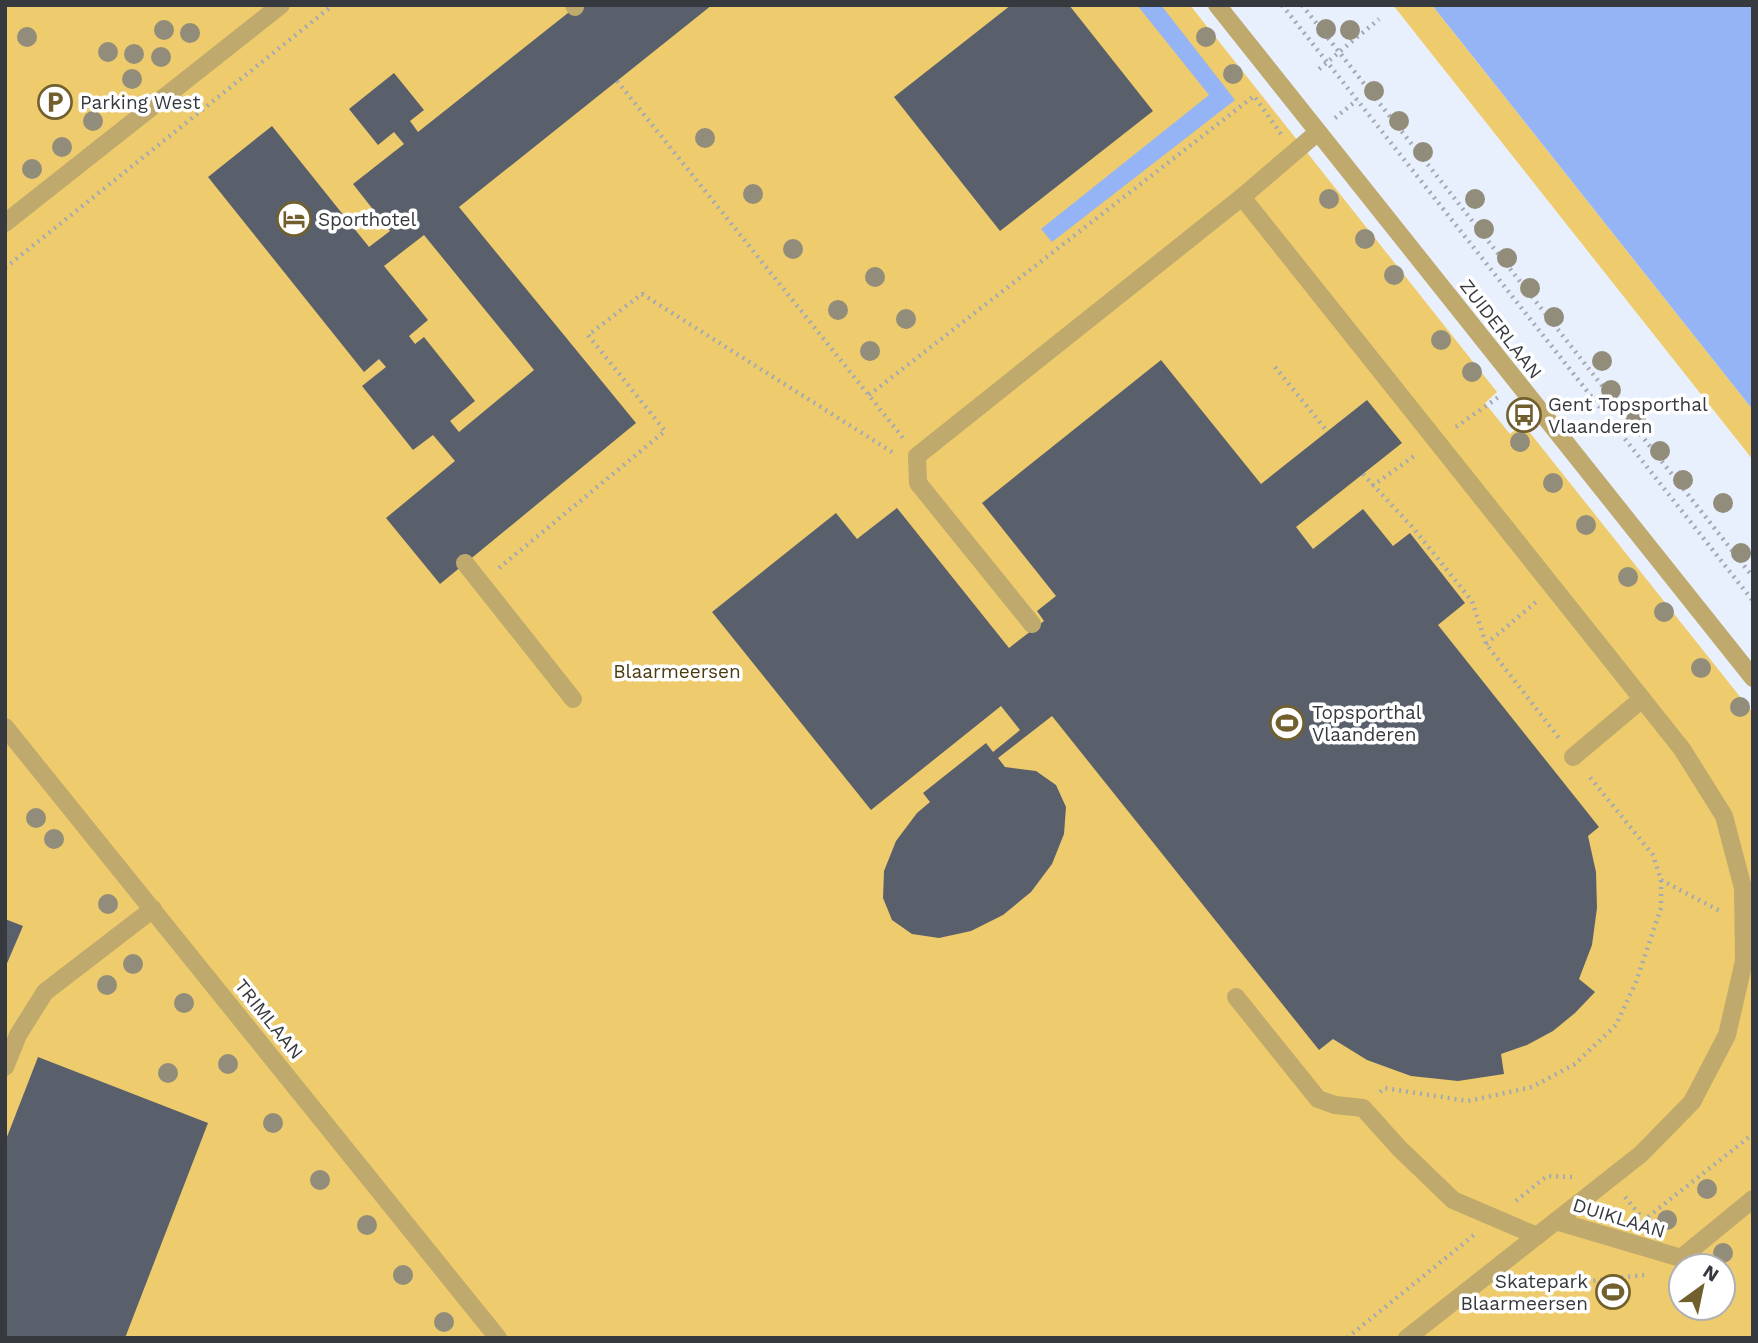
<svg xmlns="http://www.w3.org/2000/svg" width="1758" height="1343" viewBox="0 0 1758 1343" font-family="'Work Sans',sans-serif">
<rect width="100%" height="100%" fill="#e9f0fd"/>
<g fill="#eecc6d" fill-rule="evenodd">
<path d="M5 5H1190L1497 392 1485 403 1510 434 1523 424 1753 713V1338H5ZM1681 1266H1723V1308H1681Z"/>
<path d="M1393 5H1432L1753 410V460Z"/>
</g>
<g fill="#94b4f5">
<path d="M1137 5H1161L1235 100 1052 242 1041 229 1209 95Z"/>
<path d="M1432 5H1753V410Z"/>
</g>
<g fill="#5a606b" fill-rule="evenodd">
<path d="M578 5H712L459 207 636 423 440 584 386 518 455 461 433 435 413 450 362 386 386 367 379 359 364 372 208 177 272 126 369 247 390 231 353 184 404 144 394 132 378 145 349 109 394 73 424 110 410 121 418 132ZM424 235 534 370 459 432 450 421 475 401 424 337 415 344 409 336 428 320 384 266Z"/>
<path d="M1011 5H1069L1153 111 1000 231 894 97Z"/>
<path d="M1161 360 1261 484 1367 400 1402 443 1296 527 1313 549 1363 509 1393 546 1410 533 1465 603 1438 625 1599 827 1588 836 1596 872 1597 908 1592 945 1579 979 1595 992 1575 1013 1553 1031 1527 1045 1501 1054 1504 1074 1458 1081 1411 1076 1367 1060 1333 1039 1319 1050 1052 716 998 758 1005 767 1036 771 1056 785 1066 807 1064 834 1052 864 1031 892 1003 915 971 931 939 938 912 934 892 920 883 898 884 871 896 841 917 813 930 802 923 793 986 743 993 752 1020 730 1001 706 871 810 712 612 836 513 857 539 897 508 1009 648 1044 621 1037 611 1056 596 982 503Z"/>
<path d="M5 919 23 926 5 968Z"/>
<path d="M38 1057 208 1123 125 1338H5V1142Z"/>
</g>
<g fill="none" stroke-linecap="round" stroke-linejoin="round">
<g stroke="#a4aab4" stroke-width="4.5" stroke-dasharray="2 5" stroke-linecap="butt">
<path d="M1282 5 1753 601"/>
<path d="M1302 5 1753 577"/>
<path d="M43 6 44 5"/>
<path d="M1319 69 1379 19"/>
<path d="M617 81 903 438"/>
<path d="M1335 118 1357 100"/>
<path d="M5 268 333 5"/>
<path d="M1275 367 1327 431"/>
<path d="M869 395 1254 96 1281 134"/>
<path d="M1456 427 1500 396"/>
<path d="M1363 474 1414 529 1472 601 1486 644 1559 738"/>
<path d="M1372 486 1417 454"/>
<path d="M499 568 665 431 588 335 642 294 895 454"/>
<path d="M1486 644 1536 602"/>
<path d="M1661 880 1720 911"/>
<path d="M1380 1092 1384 1088 1468 1101 1532 1087 1575 1064 1616 1025 1636 982 1661 908V880L1653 855 1588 775"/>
<path d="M1625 1197 1644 1220 1753 1134"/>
<path d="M1516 1201 1547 1176 1572 1177"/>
<path d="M1510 1290 1644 1275"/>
<path d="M1347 1338 1474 1235"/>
</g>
<g stroke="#bfa96c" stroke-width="18">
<path d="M574 5 575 7"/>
<path d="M1242 197 1682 749 1724 816 1743 888 1744 961 1727 1035 1692 1102 1641 1154 1556 1221"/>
<path d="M1032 624 918 483 917 456 1242 197 1318 132"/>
<path d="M1573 757 1642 699"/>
<path d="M1236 997 1318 1099 1335 1105 1363 1108 1399 1148 1453 1200 1537 1236"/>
<path d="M5 1067 18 1035 45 992 153 909"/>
</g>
<path stroke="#bfa96c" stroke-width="18" d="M465 563 573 699"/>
<g stroke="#bfa96c" stroke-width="18">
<path d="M5 223 281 5"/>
<path d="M5 727 498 1338"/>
<path d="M1407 1338 1556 1221 1681 1258 1753 1199"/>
</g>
<path stroke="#bfa96c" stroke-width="18" d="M1217 5 1753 678"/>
</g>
<g fill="#928c7b">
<circle cx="1326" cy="29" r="10"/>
<circle cx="164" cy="30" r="10"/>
<circle cx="1350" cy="30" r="10"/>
<circle cx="190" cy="33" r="10"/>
<circle cx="27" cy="37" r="10"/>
<circle cx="1206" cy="37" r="10"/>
<circle cx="108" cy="52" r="10"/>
<circle cx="134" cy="54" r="10"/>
<circle cx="161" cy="57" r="10"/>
<circle cx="1233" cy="74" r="10"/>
<circle cx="132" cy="79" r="10"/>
<circle cx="1374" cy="91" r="10"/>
<circle cx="93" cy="121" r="10"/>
<circle cx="1399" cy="121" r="10"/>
<circle cx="705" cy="138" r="10"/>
<circle cx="62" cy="147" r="10"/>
<circle cx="1423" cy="152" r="10"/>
<circle cx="32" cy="169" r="10"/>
<circle cx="753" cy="194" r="10"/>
<circle cx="1329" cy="199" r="10"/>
<circle cx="1475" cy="199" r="10"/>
<circle cx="1484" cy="229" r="10"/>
<circle cx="1365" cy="239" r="10"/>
<circle cx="793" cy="249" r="10"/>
<circle cx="1507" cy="258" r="10"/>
<circle cx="1394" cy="275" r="10"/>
<circle cx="875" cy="277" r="10"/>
<circle cx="1530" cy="288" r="10"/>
<circle cx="838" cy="310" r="10"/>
<circle cx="1554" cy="317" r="10"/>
<circle cx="906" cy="319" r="10"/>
<circle cx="1441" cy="340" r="10"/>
<circle cx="870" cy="351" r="10"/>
<circle cx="1602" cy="361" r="10"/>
<circle cx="1472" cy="372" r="10"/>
<circle cx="1611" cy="390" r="10"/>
<circle cx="1636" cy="420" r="10"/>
<circle cx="1520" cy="442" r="10"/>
<circle cx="1660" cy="451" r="10"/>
<circle cx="1683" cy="480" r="10"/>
<circle cx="1553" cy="483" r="10"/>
<circle cx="1723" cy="503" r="10"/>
<circle cx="1586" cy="525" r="10"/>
<circle cx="1741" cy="553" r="10"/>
<circle cx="1628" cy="577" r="10"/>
<circle cx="1664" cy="612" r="10"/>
<circle cx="1701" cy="668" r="10"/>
<circle cx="1740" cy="707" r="10"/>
<circle cx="36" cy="818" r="10"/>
<circle cx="54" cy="839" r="10"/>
<circle cx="108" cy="904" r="10"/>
<circle cx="133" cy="964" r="10"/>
<circle cx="107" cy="985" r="10"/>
<circle cx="184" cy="1003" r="10"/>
<circle cx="228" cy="1064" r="10"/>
<circle cx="168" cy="1073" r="10"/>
<circle cx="273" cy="1123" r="10"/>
<circle cx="320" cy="1180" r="10"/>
<circle cx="1707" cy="1189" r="10"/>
<circle cx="1667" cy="1220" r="10"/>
<circle cx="367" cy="1225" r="10"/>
<circle cx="1723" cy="1253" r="10"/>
<circle cx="403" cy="1275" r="10"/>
<circle cx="444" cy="1322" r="10"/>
</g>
<defs>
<g id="parking-ring" transform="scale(1.75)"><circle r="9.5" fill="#fff" stroke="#71602e" stroke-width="1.5"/><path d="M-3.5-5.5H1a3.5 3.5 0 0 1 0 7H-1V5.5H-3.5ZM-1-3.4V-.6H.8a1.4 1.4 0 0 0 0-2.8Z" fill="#71602e"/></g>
<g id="hotel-ring" transform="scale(1.75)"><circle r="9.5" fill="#fff" stroke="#71602e" stroke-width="1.5"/><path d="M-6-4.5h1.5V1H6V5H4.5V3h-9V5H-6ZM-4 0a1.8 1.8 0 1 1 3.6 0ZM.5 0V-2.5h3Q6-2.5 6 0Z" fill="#71602e"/></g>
<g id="bus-ring" transform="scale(1.75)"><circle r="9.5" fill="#fff" stroke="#71602e" stroke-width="1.5"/><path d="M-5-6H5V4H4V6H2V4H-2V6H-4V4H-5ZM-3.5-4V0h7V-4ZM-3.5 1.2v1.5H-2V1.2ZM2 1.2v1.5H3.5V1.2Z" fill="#71602e"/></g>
<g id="stadium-ring" transform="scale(1.75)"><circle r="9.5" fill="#fff" stroke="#71602e" stroke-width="1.5"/><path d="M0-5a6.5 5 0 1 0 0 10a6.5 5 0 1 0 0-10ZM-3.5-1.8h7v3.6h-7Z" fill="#71602e"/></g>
</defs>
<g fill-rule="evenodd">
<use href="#parking-ring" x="55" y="102"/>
<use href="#hotel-ring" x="294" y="219"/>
<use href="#bus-ring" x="1524" y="415"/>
<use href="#stadium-ring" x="1287" y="723"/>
<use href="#stadium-ring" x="1613" y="1292"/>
</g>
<g text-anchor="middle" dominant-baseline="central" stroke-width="7" stroke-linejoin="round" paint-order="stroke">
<g font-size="19" fill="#36393e" stroke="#fff" text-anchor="start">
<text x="80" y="102">Parking West</text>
<text x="318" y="219">Sporthotel</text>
<text x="1548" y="404">Gent Topsporthal<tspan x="1548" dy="22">Vlaanderen</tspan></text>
<text x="1312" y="712">Topsporthal<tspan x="1312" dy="22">Vlaanderen</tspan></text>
<text x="1588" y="1281" text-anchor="end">Skatepark<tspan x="1588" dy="22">Blaarmeersen</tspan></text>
</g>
<g font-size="19" fill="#36393e" stroke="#fff">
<text transform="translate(1501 329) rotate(52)">ZUIDERLAAN</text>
<text transform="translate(269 1019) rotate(51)">TRIMLAAN</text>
<text transform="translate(1619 1218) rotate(17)">DUIKLAAN</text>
</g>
<g font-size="19" fill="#4a3b11" stroke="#fff">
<text x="677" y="671">Blaarmeersen</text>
</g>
</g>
<rect width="1758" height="1343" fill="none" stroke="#36393e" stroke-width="14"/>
<g transform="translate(1702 1287) rotate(33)"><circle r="33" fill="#ffffff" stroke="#afb0b2" stroke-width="2"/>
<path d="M0-5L12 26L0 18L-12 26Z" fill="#71602e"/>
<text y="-10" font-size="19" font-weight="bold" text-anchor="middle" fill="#36393e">N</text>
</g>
</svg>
